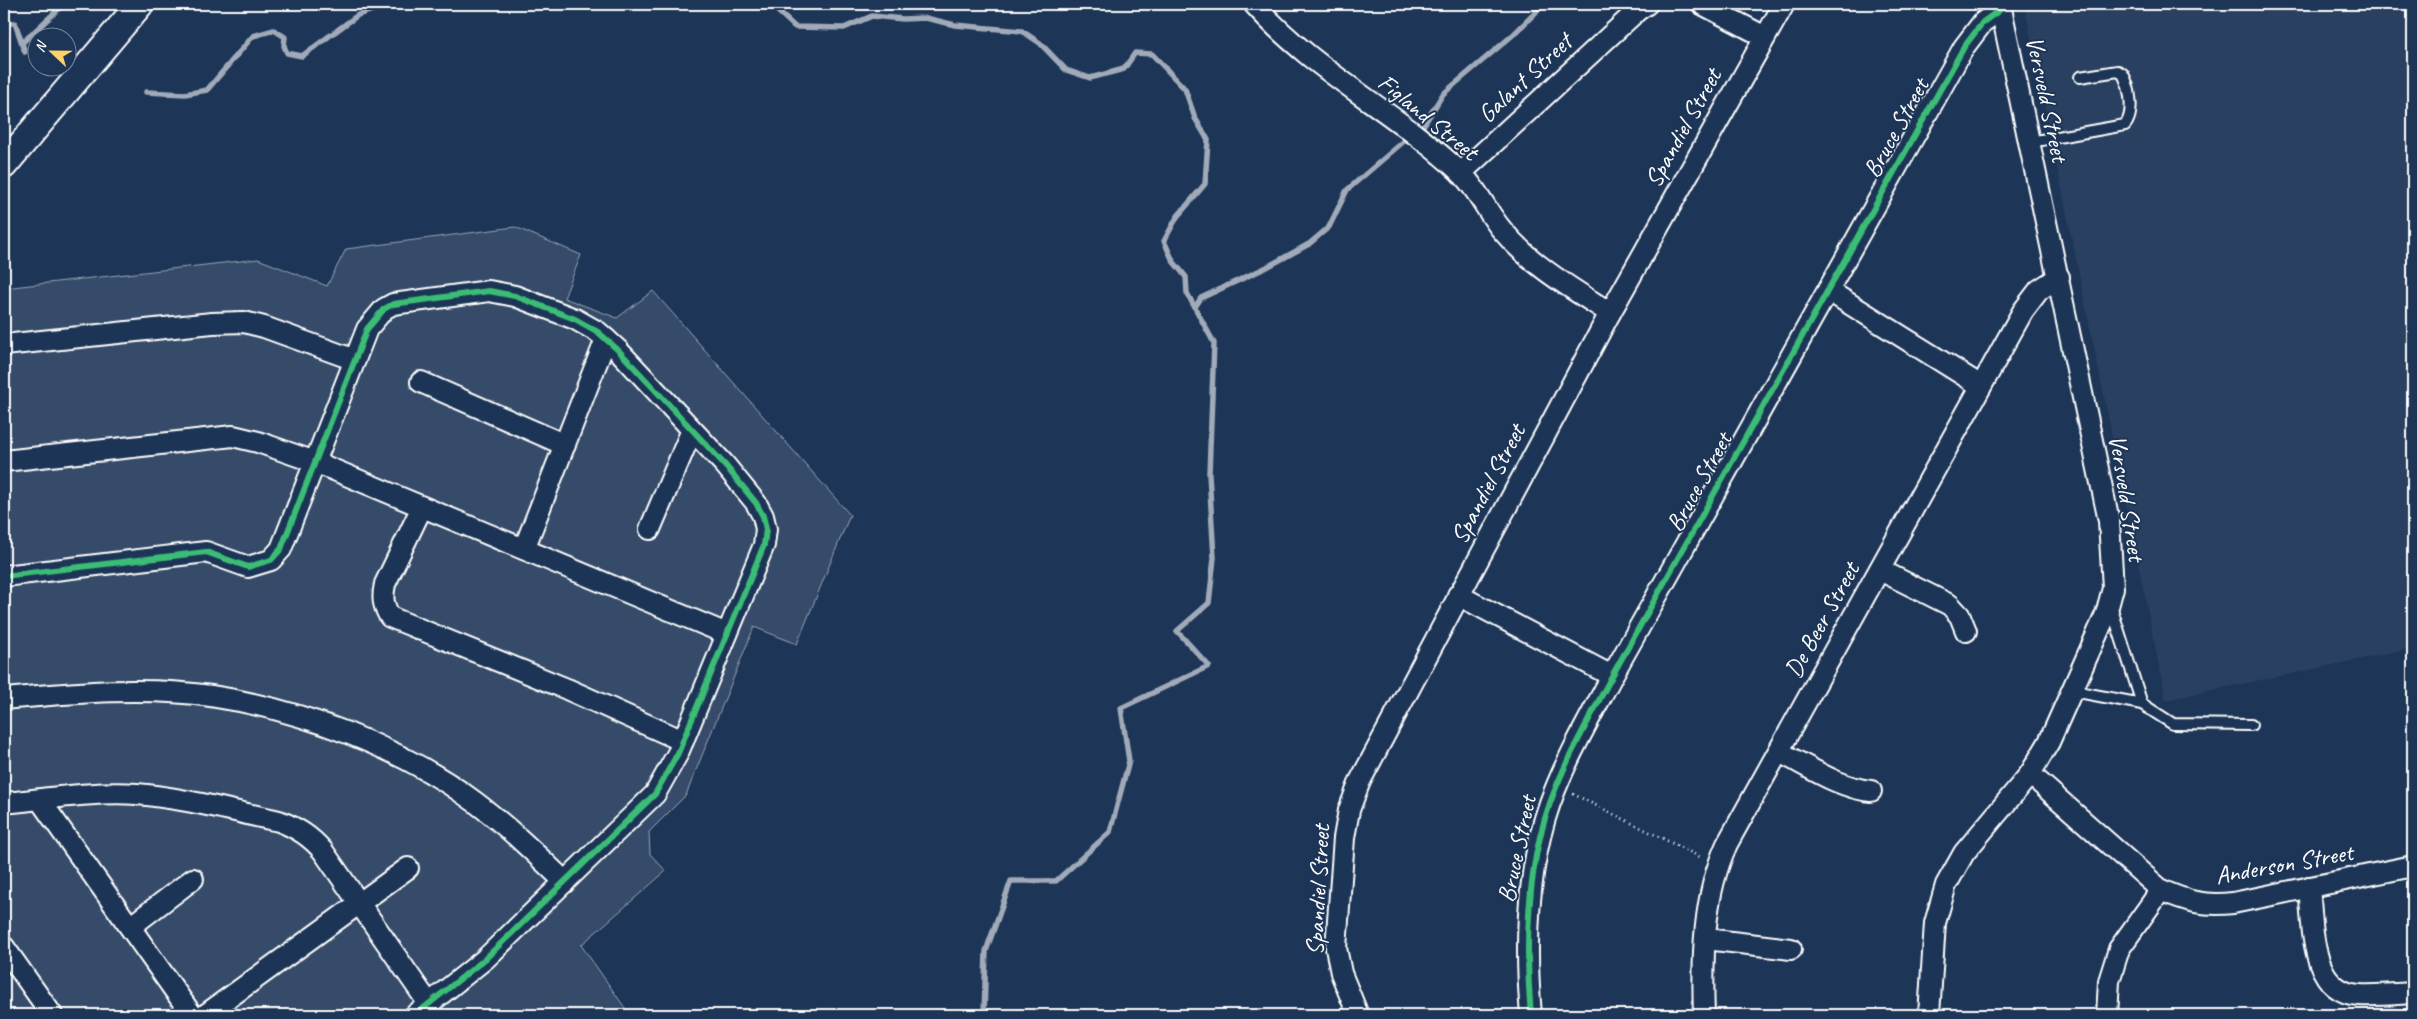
<svg xmlns="http://www.w3.org/2000/svg" width="2417" height="1019" viewBox="0 0 2417 1019" font-family="Caveat,sans-serif">
<rect width="100%" height="100%" fill="#1d3557"/>
<filter id="ink" filterUnits="userSpaceOnUse"><feTurbulence type="fractalNoise" baseFrequency=".02" numOctaves="2"/><feDisplacementMap in="SourceGraphic" scale="10" xChannelSelector="R" yChannelSelector="G"/><feConvolveMatrix kernelMatrix="1 2 1 2 8 2 1 2 1" color-interpolation-filters="sRGB"/></filter>
<g filter="url(#ink)">
<path fill="#2a4161" d="M2024 4H2413V648L2166 700Z"/>
<path fill="#364b69" stroke="#9aa5b4" d="M515 227 581 255 564 298 617 318 653 291 850 515 797 644 754 627 686 795 649 832 650 854 666 871 581 945 630 1015H4V288L258 259 327 286 346 249Z"/>
<g fill="none" stroke-linecap="round" stroke-linejoin="round">
<g stroke="#a0aab8" stroke-width="5.5">
<path d="M770 4 795 27 844 28 872 16 903 19 926 18 955 25 1022 31 1040 43 1066 70 1090 78 1124 69 1135 53 1152 54 1185 89 1195 118 1208 140 1205 184 1177 217 1164 241 1173 261 1186 277 1187 293 1214 343 1209 474 1214 558 1209 603 1177 631 1209 666 1121 708 1129 761 1110 832 1056 881H1011L986 951 984 1015"/>
<path d="M4 23H15L25 52"/>
<path d="M22 43 64 4"/>
<path d="M146 92 185 94 207 90 253 36 274 30 285 37 284 46 287 53 302 56 358 15 390 4"/>
<path d="M1418 131 1423 126 1443 94 1514 34 1544 4"/>
<path d="M1195 307 1201 298 1267 267 1309 244 1329 227 1347 190 1410 136"/>
</g>
<g stroke="#fff" stroke-width="14">
<g id="service">
<path d="M2030 142 2125 125C2135 113 2130 87 2123 74L2118 71 2080 77"/>
<path d="M2073 691 2142 704 2111 606"/>
<path d="M2142 704 2173 724 2251 725"/>
</g>
</g>
<g stroke="#fff" stroke-width="24">
<g id="minor">
<path d="M1254 4C1314 72 1395 111 1460 172 1477 188 1487 212 1502 230 1532 266 1571 288 1610 313"/>
<path d="M1702 4 1765 37"/>
<path d="M1461 173 1638 10 1647 4"/>
<path d="M1829 291 1981 386"/>
<path d="M4 345 212 323 244 322 264 327 355 360"/>
<path d="M421 382 565 445"/>
<path d="M4 461 233 436 258 442 315 462 727 634"/>
<path d="M422 507 385 584C382 598 383 605 390 617L567 689 683 741"/>
<path d="M650 529 692 430"/>
<path d="M524 549 606 339"/>
<path d="M1880 570 1950 605 1960 616 1966 631"/>
<path d="M4 576 206 552 248 567 271 560 281 549 367 329 384 309 393 304 489 291 515 296 575 319 598 332 618 350 725 465 756 503 763 516 766 529 764 545 678 753 655 794 485 959 415 1015"/>
<path d="M1458 595 1612 676"/>
<path d="M4 699C72 693 142 686 211 696 299 709 403 748 475 802 507 826 536 854 565 882"/>
<path d="M1779 752C1808 766 1839 788 1871 791"/>
<path d="M2030 774 2161 890C2188 902 2204 906 2233 903L2413 866"/>
<path d="M40 800 192 1015"/>
<path d="M4 803C47 799 93 791 137 794 184 798 232 811 279 821 297 828 310 836 323 851L429 1004"/>
<path d="M2309 887C2313 923 2309 992 2359 995 2377 996 2396 994 2413 993"/>
<path d="M130 927 193 879"/>
<path d="M1706 939 1791 949"/>
<path d="M4 947 52 1015"/>
<path d="M205 1015 408 868"/>
<path d="M1358 1015 1341 973 1336 948 1344 838 1349 810 1360 781 1610 313 1784 4"/>
<path d="M1531 1015C1525 947 1527 868 1550 803 1566 759 1590 718 1612 676L1964 47 1983 22 2001 9"/>
<path d="M1704 1015C1702 958 1703 896 1727 844L2023 311 2039 290 2059 277"/>
<path d="M1929 1015 1935 923 1946 885 1964 853 2030 774 2049 742 2106 614 2113 588 2109 521 2000 4"/>
<path d="M2107 1015 2109 981 2119 949 2161 890"/>
</g>
</g>
<g stroke="#fff" stroke-width="30">
<path id="tertiary" d="M4 165 140 4"/>
</g>
<path stroke="#fff" stroke-width="3" stroke-dasharray="1 4" stroke-linecap="butt" d="M1573 794 1702 858"/>
<use href="#service" stroke="#1d3557" stroke-width="10"/>
<use href="#minor" stroke="#1d3557" stroke-width="20"/>
<use href="#tertiary" stroke="#1d3557" stroke-width="26"/>
<g stroke="#1d3557" stroke-width="9">
<g id="cycleway">
<path d="M4 576 206 552 248 567 271 560 281 549 367 329 384 309 393 304 489 291 515 296 575 319 598 332 618 350 725 465 756 503 763 516 766 529 764 545 678 753 655 794 485 959 415 1015"/>
<path d="M1531 1015C1525 947 1527 868 1550 803 1566 759 1590 718 1612 676L1964 47 1983 22 2001 9"/>
</g>
</g>
<use href="#cycleway" stroke="#3abd76" stroke-width="6"/>
</g>
</g>
<g text-anchor="middle" dominant-baseline="central" stroke-width="4" stroke-linejoin="round" paint-order="stroke">
<g font-size="25" fill="#fff" stroke="#1d3557">
<text transform="translate(1525 78) rotate(-43)">Galant Street</text>
<text transform="translate(2047 99) rotate(78)">Versveld Street</text>
<text transform="translate(1428 117) rotate(39)">Figland Street</text>
<text transform="translate(1683 128) rotate(-61)">Spandiel Street</text>
<text transform="translate(1896 128) rotate(-61)">Bruce Street</text>
<text transform="translate(1699 482) rotate(-61)">Bruce Street</text>
<text transform="translate(1488 484) rotate(-62)">Spandiel Street</text>
<text transform="translate(2127 498) rotate(81)">Versveld Street</text>
<text transform="translate(1822 620) rotate(-61)">De Beer Street</text>
<text transform="translate(1517 849) rotate(-78)">Bruce Street</text>
<text transform="translate(2284 864) rotate(-10)">Anderson Street</text>
<text transform="translate(1318 890) rotate(-87)">Spandiel Street</text>
</g>
</g>
<rect width="2417" height="1019" fill="none" stroke="#1d3557" stroke-width="20"/>
<rect x="10" y="10" width="2397" height="999" fill="none" stroke="#fff" stroke-width="2" filter="url(#ink)"/>
<g transform="translate(52 52) rotate(292)"><circle r="24" fill="#1d3557" stroke="#77869a"/>
<path d="M0-4L9 19L0 12L-9 19Z" fill="#ffd166"/>
<text y="-8" font-size="14" font-weight="bold" text-anchor="middle" fill="#ffffff">N</text>
</g>
</svg>
